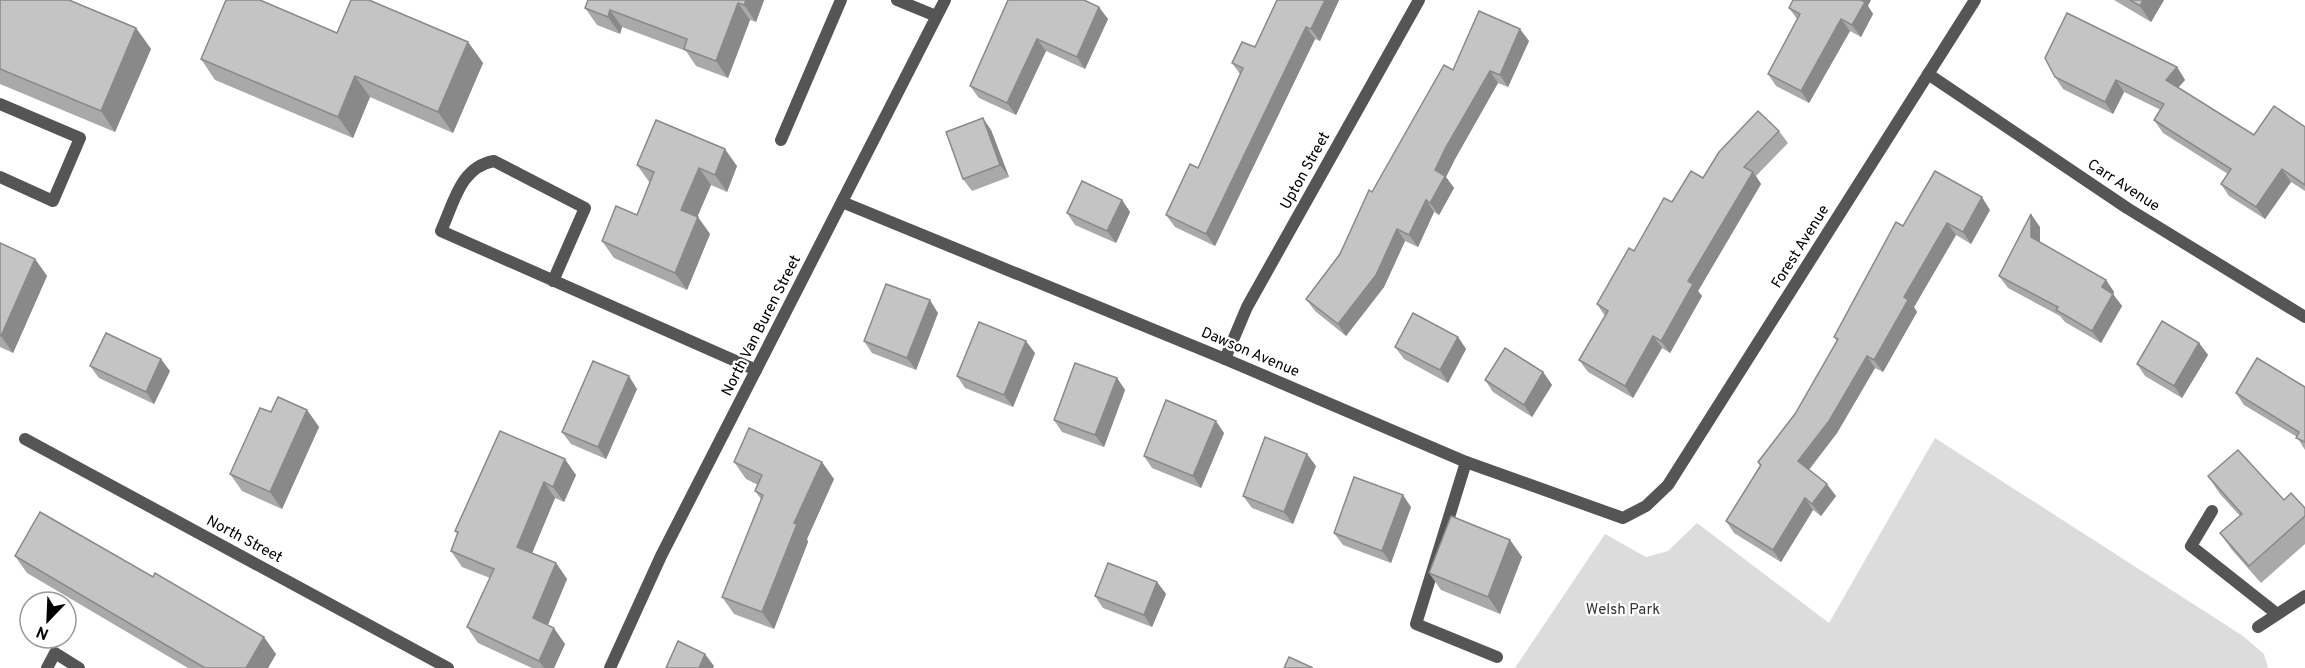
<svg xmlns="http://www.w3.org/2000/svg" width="2305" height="668" viewBox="0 0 2305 668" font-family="Overpass,sans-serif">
<rect width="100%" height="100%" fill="#fff"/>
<path fill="#dcdcdc" d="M1935 438 2243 636 2264 654 2268 668H1515L1605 534 1646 557 1668 551 1697 523 1829 623Z"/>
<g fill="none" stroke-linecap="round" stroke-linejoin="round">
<g stroke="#555" stroke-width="12">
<path d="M897 0 936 16"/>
<path d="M0 104 80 138 53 201 0 177"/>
<path d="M781 140 841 0"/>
<path d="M553 281 585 208 494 161C460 167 454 203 441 231L756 370"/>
<path d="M1466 462 1416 624 1497 657"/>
<path d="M2212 511 2191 546 2277 614"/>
<path d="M47 668 55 653 79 668"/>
</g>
<g stroke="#555" stroke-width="12">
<path d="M1928 74 2127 208 2305 317"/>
<path d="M842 202 1225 359 1466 462 1623 518 1646 506 1668 485 1975 0"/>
<path d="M1225 359 1247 307 1419 0"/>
<path d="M25 439 448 668"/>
<path d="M2258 627 2305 596"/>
<path d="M610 668 661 556 945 0"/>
</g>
</g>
<g fill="#a9a9a9">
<path d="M0 0 136 28 151 49 115 132 0 84Z"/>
<path d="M764 0 756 22 750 20 728 78 696 66 686 51 622 27 620 34 597 25 585 8Z"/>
<path d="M1085 0 1108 19 1085 69 1046 51 1016 115 979 98 970 86Z"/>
<path d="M1339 0 1320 41 1315 39 1215 246 1175 227 1166 215 1198 168 1240 74 1232 63 1255 47Z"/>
<path d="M2114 0H2164L2151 22Z"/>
<path d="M1868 6 1873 14 1861 37 1850 31 1809 103 1776 86 1768 74 1797 19 1789 8Z"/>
<path d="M337 33 468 42 483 63 453 133 370 97 353 138 215 80 201 59Z"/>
<path d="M1529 41 1508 87 1498 83 1455 159 1446 177 1454 188 1439 215 1434 212 1418 247 1405 241 1384 287 1346 336 1315 311 1306 299 1340 254 1372 192 1453 70Z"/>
<path d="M2177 67 2185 80 2178 88 2254 135 2305 127V191L2291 182 2265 219 2229 196 2221 184 2228 174 2163 133 2154 120 2161 110 2124 92 2113 114 2063 89 2055 77Z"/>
<path d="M991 130 1009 177 972 191 963 179Z"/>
<path d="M1779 131 1788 143 1756 176 1761 184 1698 291 1702 296 1670 353 1662 348 1633 398 1588 372 1579 360 1605 316 1597 304 1634 251 1672 202 1703 178Z"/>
<path d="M637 165 737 166 727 192 711 185 697 217 710 234 687 290 614 258 602 241 637 215 650 183Z"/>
<path d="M1122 200 1130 212 1116 243 1075 225 1067 213Z"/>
<path d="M1990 210 1971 244 1956 235 1914 307 1917 312 1883 372 1875 368 1837 433 1809 470 1836 496 1821 516 1813 510 1781 562 1734 533 1726 521 1760 466 1758 462 1795 414 1837 341 1834 337 1903 226Z"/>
<path d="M2040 227V242L2106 280 2114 292 2113 294 2122 306 2101 343 2065 322 2060 316 2008 288 1999 276Z"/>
<path d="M0 243 35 259 47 276 13 353 0 347Z"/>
<path d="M938 313 916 370 872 353 864 341Z"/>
<path d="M1458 337 1466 349 1448 383 1404 359 1395 347Z"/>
<path d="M2199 343 2208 355 2182 398 2145 376 2137 364Z"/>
<path d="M1035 353 1013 407 965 388 957 376Z"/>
<path d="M90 366 170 371 154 404 99 378Z"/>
<path d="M1543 372 1552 385 1532 417 1493 392 1485 380Z"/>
<path d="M1117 378 1125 390 1104 447 1062 432 1054 420Z"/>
<path d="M2305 387V450L2297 437 2244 405 2236 393Z"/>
<path d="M637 389 606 459 571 444 562 432Z"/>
<path d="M307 410 319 427 282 509 242 491 230 474 271 412Z"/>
<path d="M500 431 576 475 564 502 555 498 532 553 556 563 567 579 548 625 565 644 554 668H532L478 643 467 627 490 578 462 567 451 551 458 534 455 531Z"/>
<path d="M1224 433 1201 488 1152 468 1144 456Z"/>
<path d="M734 462 834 479 807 539 808 542 774 629 734 614 722 597 761 499 755 491 758 485 746 479Z"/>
<path d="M1316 466 1293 524 1252 508 1243 496Z"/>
<path d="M2208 476 2284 500 2305 508V544L2261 583 2232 550 2220 533 2240 516 2220 494Z"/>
<path d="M1411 507 1391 563 1343 545 1334 533Z"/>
<path d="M1510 540 1522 557 1500 614 1441 590 1429 573Z"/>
<path d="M15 556 276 654 268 668H188L27 573Z"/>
<path d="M1157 582 1166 594 1152 627 1103 608 1095 596Z"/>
</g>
<g fill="#898989">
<path d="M746 0H764L756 22 744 5Z"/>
<path d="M1325 0H1339L1320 41 1311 29Z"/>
<path d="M1858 0H1871L1868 6 1873 14 1861 37 1852 25Z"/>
<path d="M2143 0H2164L2151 22 2140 6Z"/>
<path d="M738 3 750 20 728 78 716 61Z"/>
<path d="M1099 7 1108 19 1085 69 1077 57Z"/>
<path d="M610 10 622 27 620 34 608 17Z"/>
<path d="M1841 19 1850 31 1809 103 1801 91Z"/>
<path d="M1306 27 1315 39 1215 246 1206 234Z"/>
<path d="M136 28 151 49 115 132 101 111Z"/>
<path d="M1520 29 1529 41 1508 87 1500 75Z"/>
<path d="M1037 39 1046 51 1016 115 1007 103Z"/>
<path d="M468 42 483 63 453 133 438 112Z"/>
<path d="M2177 67 2185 80 2174 92 2166 80Z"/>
<path d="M1490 71 1498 83 1455 159 1446 177 1454 188 1439 215 1430 203 1435 170 1446 147Z"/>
<path d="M355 76 370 97 353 138 338 117Z"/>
<path d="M2116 80 2124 92 2113 114 2105 102Z"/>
<path d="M983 118 991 130 1009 177 1000 165Z"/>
<path d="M725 149 737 166 727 192 715 175Z"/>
<path d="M699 168 711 185 693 227 681 210Z"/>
<path d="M2282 169 2291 182 2265 219 2256 207Z"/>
<path d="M1753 172 1761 184 1698 291 1702 296 1670 353 1661 341 1688 281Z"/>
<path d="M1982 197 1990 210 1971 244 1963 232Z"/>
<path d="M1122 200 1130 212 1116 243 1107 231Z"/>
<path d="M1426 200 1434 212 1418 247 1409 235Z"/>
<path d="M2031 214 2040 227V250L2031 237Z"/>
<path d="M698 217 710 234 687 290 675 273Z"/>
<path d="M1947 223 1956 235 1914 307 1917 312 1883 372 1874 360 1904 297Z"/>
<path d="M1397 229 1405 241 1384 287 1346 336 1338 324Z"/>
<path d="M35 259 47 276 13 353 1 336Z"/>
<path d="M2106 280 2114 292 2113 294 2122 306 2101 343 2092 331 2102 287Z"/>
<path d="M930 300 938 313 916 370 907 358Z"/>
<path d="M1653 336 1662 348 1633 398 1625 386Z"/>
<path d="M1458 337 1466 349 1448 383 1440 370Z"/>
<path d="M1026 341 1035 353 1013 407 1004 395Z"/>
<path d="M2199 343 2208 355 2182 398 2174 386Z"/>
<path d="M1867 356 1875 368 1837 433 1806 473 1798 461Z"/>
<path d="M161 359 170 371 154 404 146 392Z"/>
<path d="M1543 372 1552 385 1532 417 1524 405Z"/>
<path d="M629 376 637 389 606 459 598 447Z"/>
<path d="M1117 378 1125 390 1104 447 1095 435Z"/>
<path d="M307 410 319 427 282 509 270 492Z"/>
<path d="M1216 421 1224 433 1201 488 1193 476Z"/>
<path d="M1307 454 1316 466 1293 524 1284 512Z"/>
<path d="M565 459 576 475 564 502 553 487Z"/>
<path d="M822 462 834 479 807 539 808 542 774 629 762 612 794 523Z"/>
<path d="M544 482 555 498 528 563 517 547Z"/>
<path d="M1827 484 1836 496 1821 516 1812 504Z"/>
<path d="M1403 495 1411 507 1391 563 1382 551Z"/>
<path d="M1805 498 1813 510 1781 562 1773 550Z"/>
<path d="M1510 540 1522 557 1500 614 1488 597Z"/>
<path d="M556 563 567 579 544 634 533 618Z"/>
<path d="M1157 582 1166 594 1152 627 1144 615Z"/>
<path d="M554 628 565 644 554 668H544L539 661Z"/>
<path d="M264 637 276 654 268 668H246Z"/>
<path d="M705 654 714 666 713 668H699Z"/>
</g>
<g fill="#c4c4c4" stroke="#898989" stroke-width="1.5">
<path d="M0 0H69L136 28 101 111 0 69Z"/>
<path d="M226 0H260L337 33 351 0H369L468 42 438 112 355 76 338 117 201 59Z"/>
<path d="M588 0H746L744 5 738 3 716 61 684 49 687 39 610 10 608 17 585 8Z"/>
<path d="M1008 0H1084L1099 7 1077 57 1037 39 1007 103 970 86Z"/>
<path d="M1277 0H1325L1311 29 1306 27 1206 234 1166 215 1190 164 1198 168 1243 68 1232 63 1242 42 1255 47Z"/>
<path d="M1793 0H1861L1865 2 1852 25 1841 19 1801 91 1768 74 1800 14 1789 8Z"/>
<path d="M2130 0H2143L2140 6Z"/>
<path d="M1479 11 1520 29 1500 75 1490 71 1446 147 1435 170 1445 176 1430 203 1426 200 1409 235 1397 229 1376 275 1338 324 1306 299 1340 254 1369 190 1372 192 1444 65 1453 70Z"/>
<path d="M2067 13 2177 67 2166 80 2254 135 2274 106 2305 127V185L2282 169 2256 207 2221 184 2231 169 2154 120 2164 104 2116 80 2105 102 2055 77 2045 58Z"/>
<path d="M1758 111 1779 131 1744 167 1753 172 1688 281 1693 284 1661 341 1653 336 1625 386 1579 360 1608 311 1597 304 1629 248 1634 251 1664 198 1672 202 1691 171 1703 178 1719 152Z"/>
<path d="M983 118 1000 165 963 179 946 132Z"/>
<path d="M656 120 725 149 715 175 699 168 681 210 698 217 675 273 602 241 616 206 637 215 654 172 637 165Z"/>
<path d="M1935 171 1982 197 1963 232 1947 223 1904 297 1908 300 1874 360 1867 356 1829 421 1798 461 1827 484 1812 504 1805 498 1773 550 1726 521 1761 465 1758 462 1795 414 1838 339 1834 337 1896 222 1903 226Z"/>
<path d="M1082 181 1122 200 1107 231 1067 213Z"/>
<path d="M2031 214V237L2106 280 2102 287 2113 294 2092 331 2056 310 2058 307 1999 276Z"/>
<path d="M0 243 35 259 1 336H0Z"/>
<path d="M886 284 930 300 907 358 864 341Z"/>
<path d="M1413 313 1458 337 1440 370 1395 347Z"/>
<path d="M2162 321 2199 343 2174 386 2137 364Z"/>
<path d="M979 322 1026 341 1004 395 957 376Z"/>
<path d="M106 333 161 359 146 392 90 366Z"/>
<path d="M1505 348 1543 372 1524 405 1485 380Z"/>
<path d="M2257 358 2305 387V442L2296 438 2299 432 2236 393Z"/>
<path d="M593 361 629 376 598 447 562 432Z"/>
<path d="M1075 363 1117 378 1095 435 1054 420Z"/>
<path d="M278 397 307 410 270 492 230 474 260 408 271 412Z"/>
<path d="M1166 400 1216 421 1193 476 1144 456Z"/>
<path d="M749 428 822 462 794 523 797 524 762 612 722 597 763 495 755 491 762 475 734 462Z"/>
<path d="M500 431 565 459 553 487 544 482 517 547 556 563 533 618 554 628 539 661 467 627 494 569 451 551 458 532 455 531Z"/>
<path d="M1265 437 1307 454 1284 512 1243 496Z"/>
<path d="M2238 450 2284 500 2291 493 2305 508V516L2249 566 2220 533 2242 514 2208 476Z"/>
<path d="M1354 477 1403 495 1382 551 1334 533Z"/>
<path d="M40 512 153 577 155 573 264 637 246 668H205L15 556Z"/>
<path d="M1451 516 1510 540 1488 597 1429 573Z"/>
<path d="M1108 563 1157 582 1144 615 1095 596Z"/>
<path d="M678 641 705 654 699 668H666Z"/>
<path d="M1289 657 1313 668H1284Z"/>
</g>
<g text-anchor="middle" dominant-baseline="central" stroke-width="4.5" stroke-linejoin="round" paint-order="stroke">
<g font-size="15" fill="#000" stroke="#fff">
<text transform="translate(1306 171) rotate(-61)">Upton Street</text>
<text transform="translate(2123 186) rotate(33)">Carr Avenue</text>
<text transform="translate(1801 247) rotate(-58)">Forest Avenue</text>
<text transform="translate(762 326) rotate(-63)">North Van Buren Street</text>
<text transform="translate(1250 353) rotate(23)">Dawson Avenue</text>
<text transform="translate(244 540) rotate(28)">North Street</text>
</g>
<g font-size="15" fill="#333" stroke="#fff">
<text x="1623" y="610">Welsh Park</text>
</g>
</g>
<g transform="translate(48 620) rotate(203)"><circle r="28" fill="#ffffff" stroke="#999999" stroke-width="1.5"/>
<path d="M0-4.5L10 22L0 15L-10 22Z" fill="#000000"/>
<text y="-9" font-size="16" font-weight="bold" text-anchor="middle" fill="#000000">N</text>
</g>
</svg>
